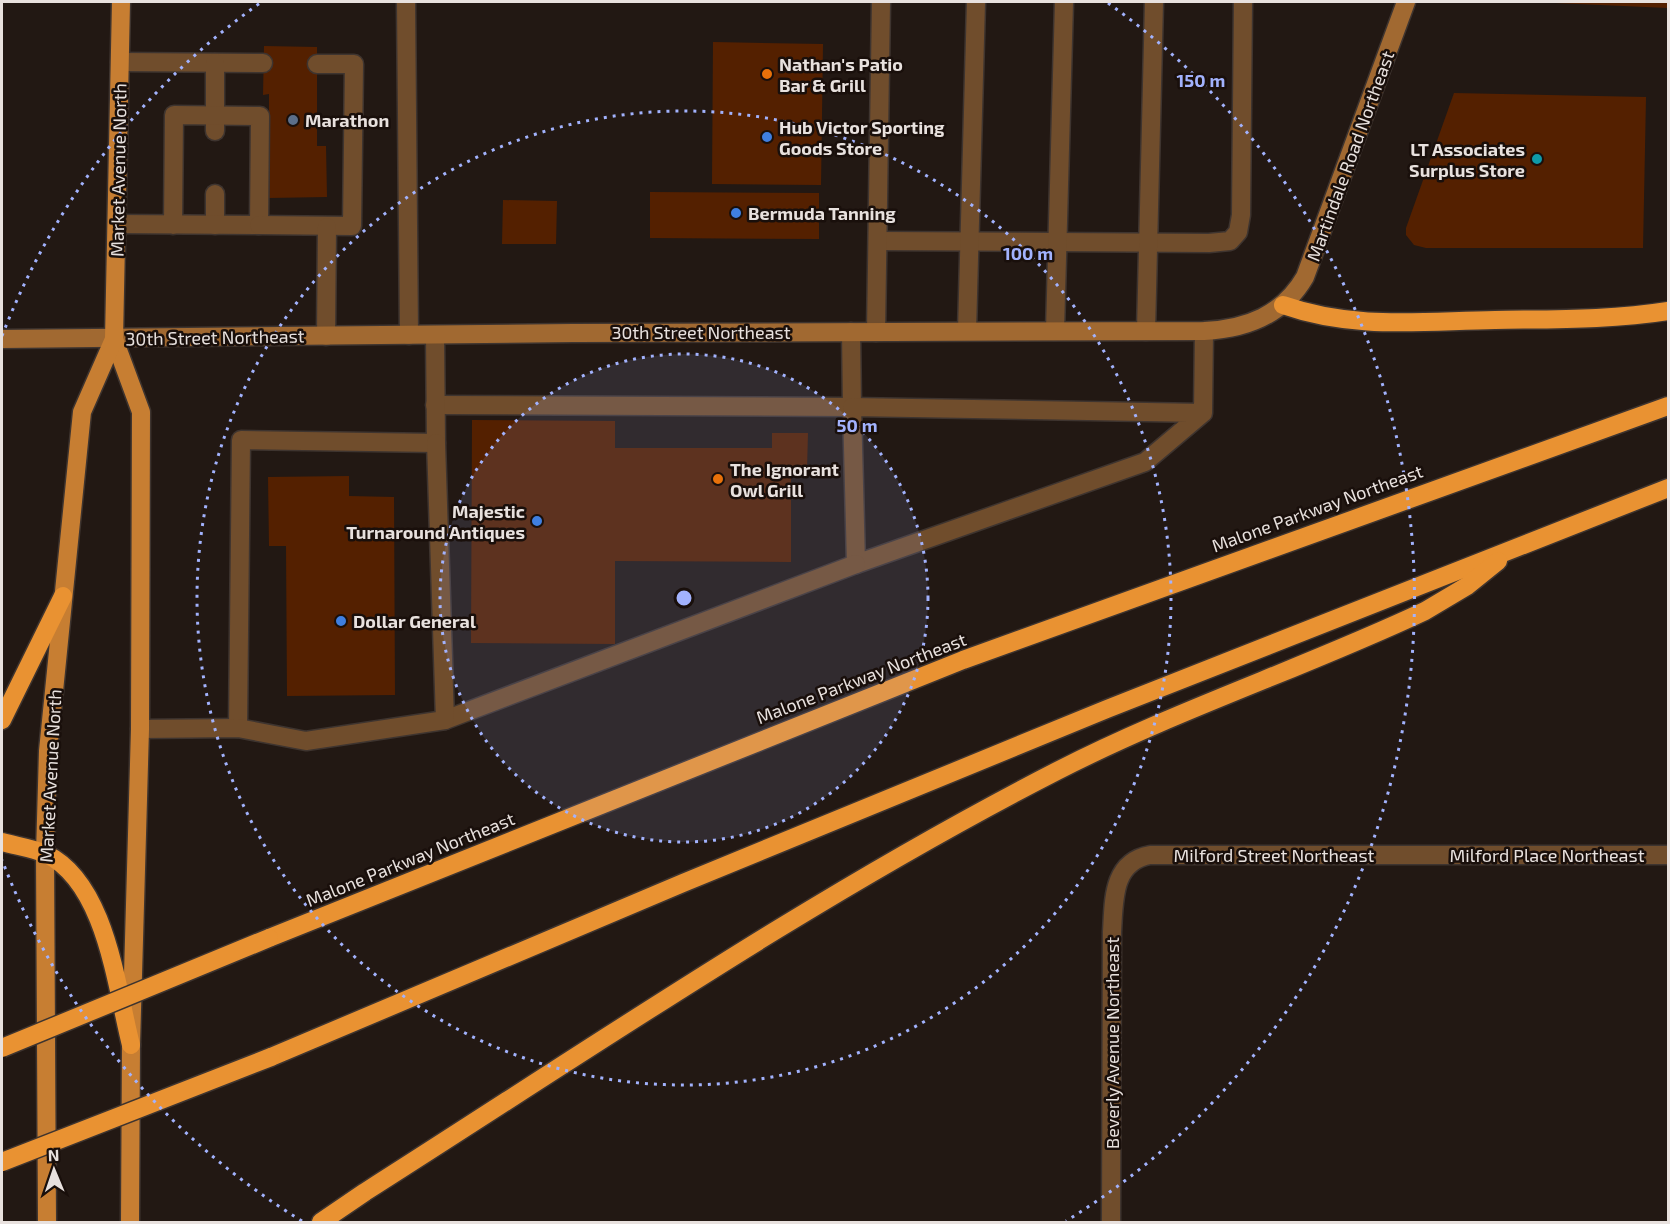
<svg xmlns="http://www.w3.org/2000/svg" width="1670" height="1224" viewBox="0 0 1670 1224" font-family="'Exo 2',sans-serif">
<rect width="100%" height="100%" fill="#221813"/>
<g fill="#542000">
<path d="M1556 2H1668V8L1555 3Z"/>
<path d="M713 42 823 44 821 185 712 184Z"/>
<path d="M264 46 317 47V146H326L327 197 269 198V94L263 95Z"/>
<path d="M1454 93 1646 97 1643 248H1426L1414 245 1406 235V228Z"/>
<path d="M650 192 819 193V239L650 238Z"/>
<path d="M503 200 557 201 556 244H502Z"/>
<path d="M472 420 615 421V448H772V433H808L807 470H791V562L615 561V644L471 643Z"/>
<path d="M349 476V496L394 497 395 695 287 696 286 546H269L268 477Z"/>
</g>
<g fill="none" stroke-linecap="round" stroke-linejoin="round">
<g stroke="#3e342f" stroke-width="21">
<g id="lane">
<path d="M406 2 409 335"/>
<path d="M120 62 263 63"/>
<path d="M215 131V63"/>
<path d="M215 194V225"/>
<path d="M117 224 259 225 260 116 174 115 173 225"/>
<path d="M259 225 352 226 354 64H317"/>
<path d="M878 241 1209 243 1230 241 1238 232 1241 215 1243 2"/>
<path d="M967 331 976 2"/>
<path d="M1055 331 1064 2"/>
<path d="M1146 331 1154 2"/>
<path d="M876 332 881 2"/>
<path d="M326 336 327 227"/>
<path d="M435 405 852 407 851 332"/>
<path d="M1203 413 1145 462 856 564 852 407 1203 413 1204 331"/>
<path d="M445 720 856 564"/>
<path d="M238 728 241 440 436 443 435 335"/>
<path d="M140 729 238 728 306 741 445 720 436 443"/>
</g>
</g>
<g stroke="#3e342f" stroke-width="21">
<path id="street" d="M1111 1222 1112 932C1114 900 1112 862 1150 855H1668"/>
</g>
<g stroke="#3e342f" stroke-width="21">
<path id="secondary" d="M2 339 573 333 1204 331C1247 329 1283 315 1305 277L1406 2"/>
</g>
<g stroke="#3e342f" stroke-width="21">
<g id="primary">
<path d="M114 339 141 412 140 729 131 1045 130 1222"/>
<path d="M47 1222 45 854 48 751 82 412 114 339 121 2"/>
</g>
</g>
<g stroke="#3e342f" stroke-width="21">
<g id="highway">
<path d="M1283 305C1354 330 1421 321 1495 320 1553 319 1611 320 1668 311"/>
<path d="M2 720 63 596"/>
<path d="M2 842C16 846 32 848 46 854 106 883 116 986 131 1045"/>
<path d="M269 938 963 660 1668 406"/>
<path d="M271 1057 683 883 1107 709 1668 488"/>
<path d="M321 1222 365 1192C593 1047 817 894 1057 771 1176 710 1304 668 1425 611L1467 586 1498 561"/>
</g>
</g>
<use href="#lane" stroke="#704d2c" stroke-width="18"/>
<use href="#street" stroke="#704d2c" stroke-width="18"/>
<use href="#secondary" stroke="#a16931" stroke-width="18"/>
<use href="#primary" stroke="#c77e32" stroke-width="18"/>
<use href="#highway" stroke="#e99232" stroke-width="18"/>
<g stroke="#3e342f" stroke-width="21" stroke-linecap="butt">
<g id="highway-bridge">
<path d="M2 1048 269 938"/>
<path d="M2 1162 271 1057"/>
</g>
</g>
<use href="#highway-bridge" stroke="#e99232" stroke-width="18"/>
</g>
<circle cx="684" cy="598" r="244" fill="#a2b2fd" fill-opacity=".12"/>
<g fill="none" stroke="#a2b2fd" stroke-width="3" stroke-dasharray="3 6">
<circle cx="684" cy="598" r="244"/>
<circle cx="684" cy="598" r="487"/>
<path d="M302 1221A731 731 0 0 1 2 860M2 336A731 731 0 0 1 260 3M1108 3A731 731 0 0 1 1066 1221"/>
</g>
<g fill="#e8710a" stroke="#190f0b" stroke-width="2">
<circle cx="767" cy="74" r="6"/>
<circle cx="718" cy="479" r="6"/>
</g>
<circle fill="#5c6f8a" stroke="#190f0b" stroke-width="2" cx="293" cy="120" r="6"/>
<g fill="#3f7fe0" stroke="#190f0b" stroke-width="2">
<circle cx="767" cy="137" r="6"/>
<circle cx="736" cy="213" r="6"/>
<circle cx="537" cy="521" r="6"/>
<circle cx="341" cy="621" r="6"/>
</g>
<circle fill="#0f9aa8" stroke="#190f0b" stroke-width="2" cx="1537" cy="159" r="6"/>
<g text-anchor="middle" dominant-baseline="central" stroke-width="5" stroke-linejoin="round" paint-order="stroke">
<g font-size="18" font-weight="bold" fill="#e8e1de" stroke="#190f0b" text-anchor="start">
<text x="779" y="64">Nathan's Patio<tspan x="779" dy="21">Bar &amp; Grill</tspan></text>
<text x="305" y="120">Marathon</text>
<text x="779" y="127">Hub Victor Sporting<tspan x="779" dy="21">Goods Store</tspan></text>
<text x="1525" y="149" text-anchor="end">LT Associates<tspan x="1525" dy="21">Surplus Store</tspan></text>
<text x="748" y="213">Bermuda Tanning</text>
<text x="730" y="469">The Ignorant<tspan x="730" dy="21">Owl Grill</tspan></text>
<text x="525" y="511" text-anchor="end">Majestic<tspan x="525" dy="21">Turnaround Antiques</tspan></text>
<text x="353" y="621">Dollar General</text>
</g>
<g font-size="18" fill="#e8e1de" stroke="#190f0b">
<text transform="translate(1350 156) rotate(-70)">Martindale Road Northeast</text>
<text transform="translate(118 170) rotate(-89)">Market Avenue North</text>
<text x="701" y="332">30th Street Northeast</text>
<text transform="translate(215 337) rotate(-1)">30th Street Northeast</text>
<text transform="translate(1317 508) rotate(-20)">Malone Parkway Northeast</text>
<text transform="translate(861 678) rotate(-21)">Malone Parkway Northeast</text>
<text transform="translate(50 776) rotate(-87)">Market Avenue North</text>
<text x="1274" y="855">Milford Street Northeast</text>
<text x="1547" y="855">Milford Place Northeast</text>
<text transform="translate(410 859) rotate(-22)">Malone Parkway Northeast</text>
<text transform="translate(1112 1043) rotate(-90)">Beverly Avenue Northeast</text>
</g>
</g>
<circle cx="684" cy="598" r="9" fill="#a2b2fd" stroke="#190f0b" stroke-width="3"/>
<g font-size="18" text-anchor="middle" font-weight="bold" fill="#a2b2fd" stroke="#190f0b" stroke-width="5" stroke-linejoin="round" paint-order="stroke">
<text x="1201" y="87">150 m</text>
<text x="1028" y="260">100 m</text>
<text x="857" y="432">50 m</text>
</g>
<rect width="1670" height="1224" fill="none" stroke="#e8e1de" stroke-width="6"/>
<g transform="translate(54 1170) rotate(358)" stroke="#190f0b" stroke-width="4.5" paint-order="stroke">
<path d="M0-4.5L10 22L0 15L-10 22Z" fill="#e8e1de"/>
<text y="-9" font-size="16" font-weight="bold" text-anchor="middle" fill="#e8e1de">N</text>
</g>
</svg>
